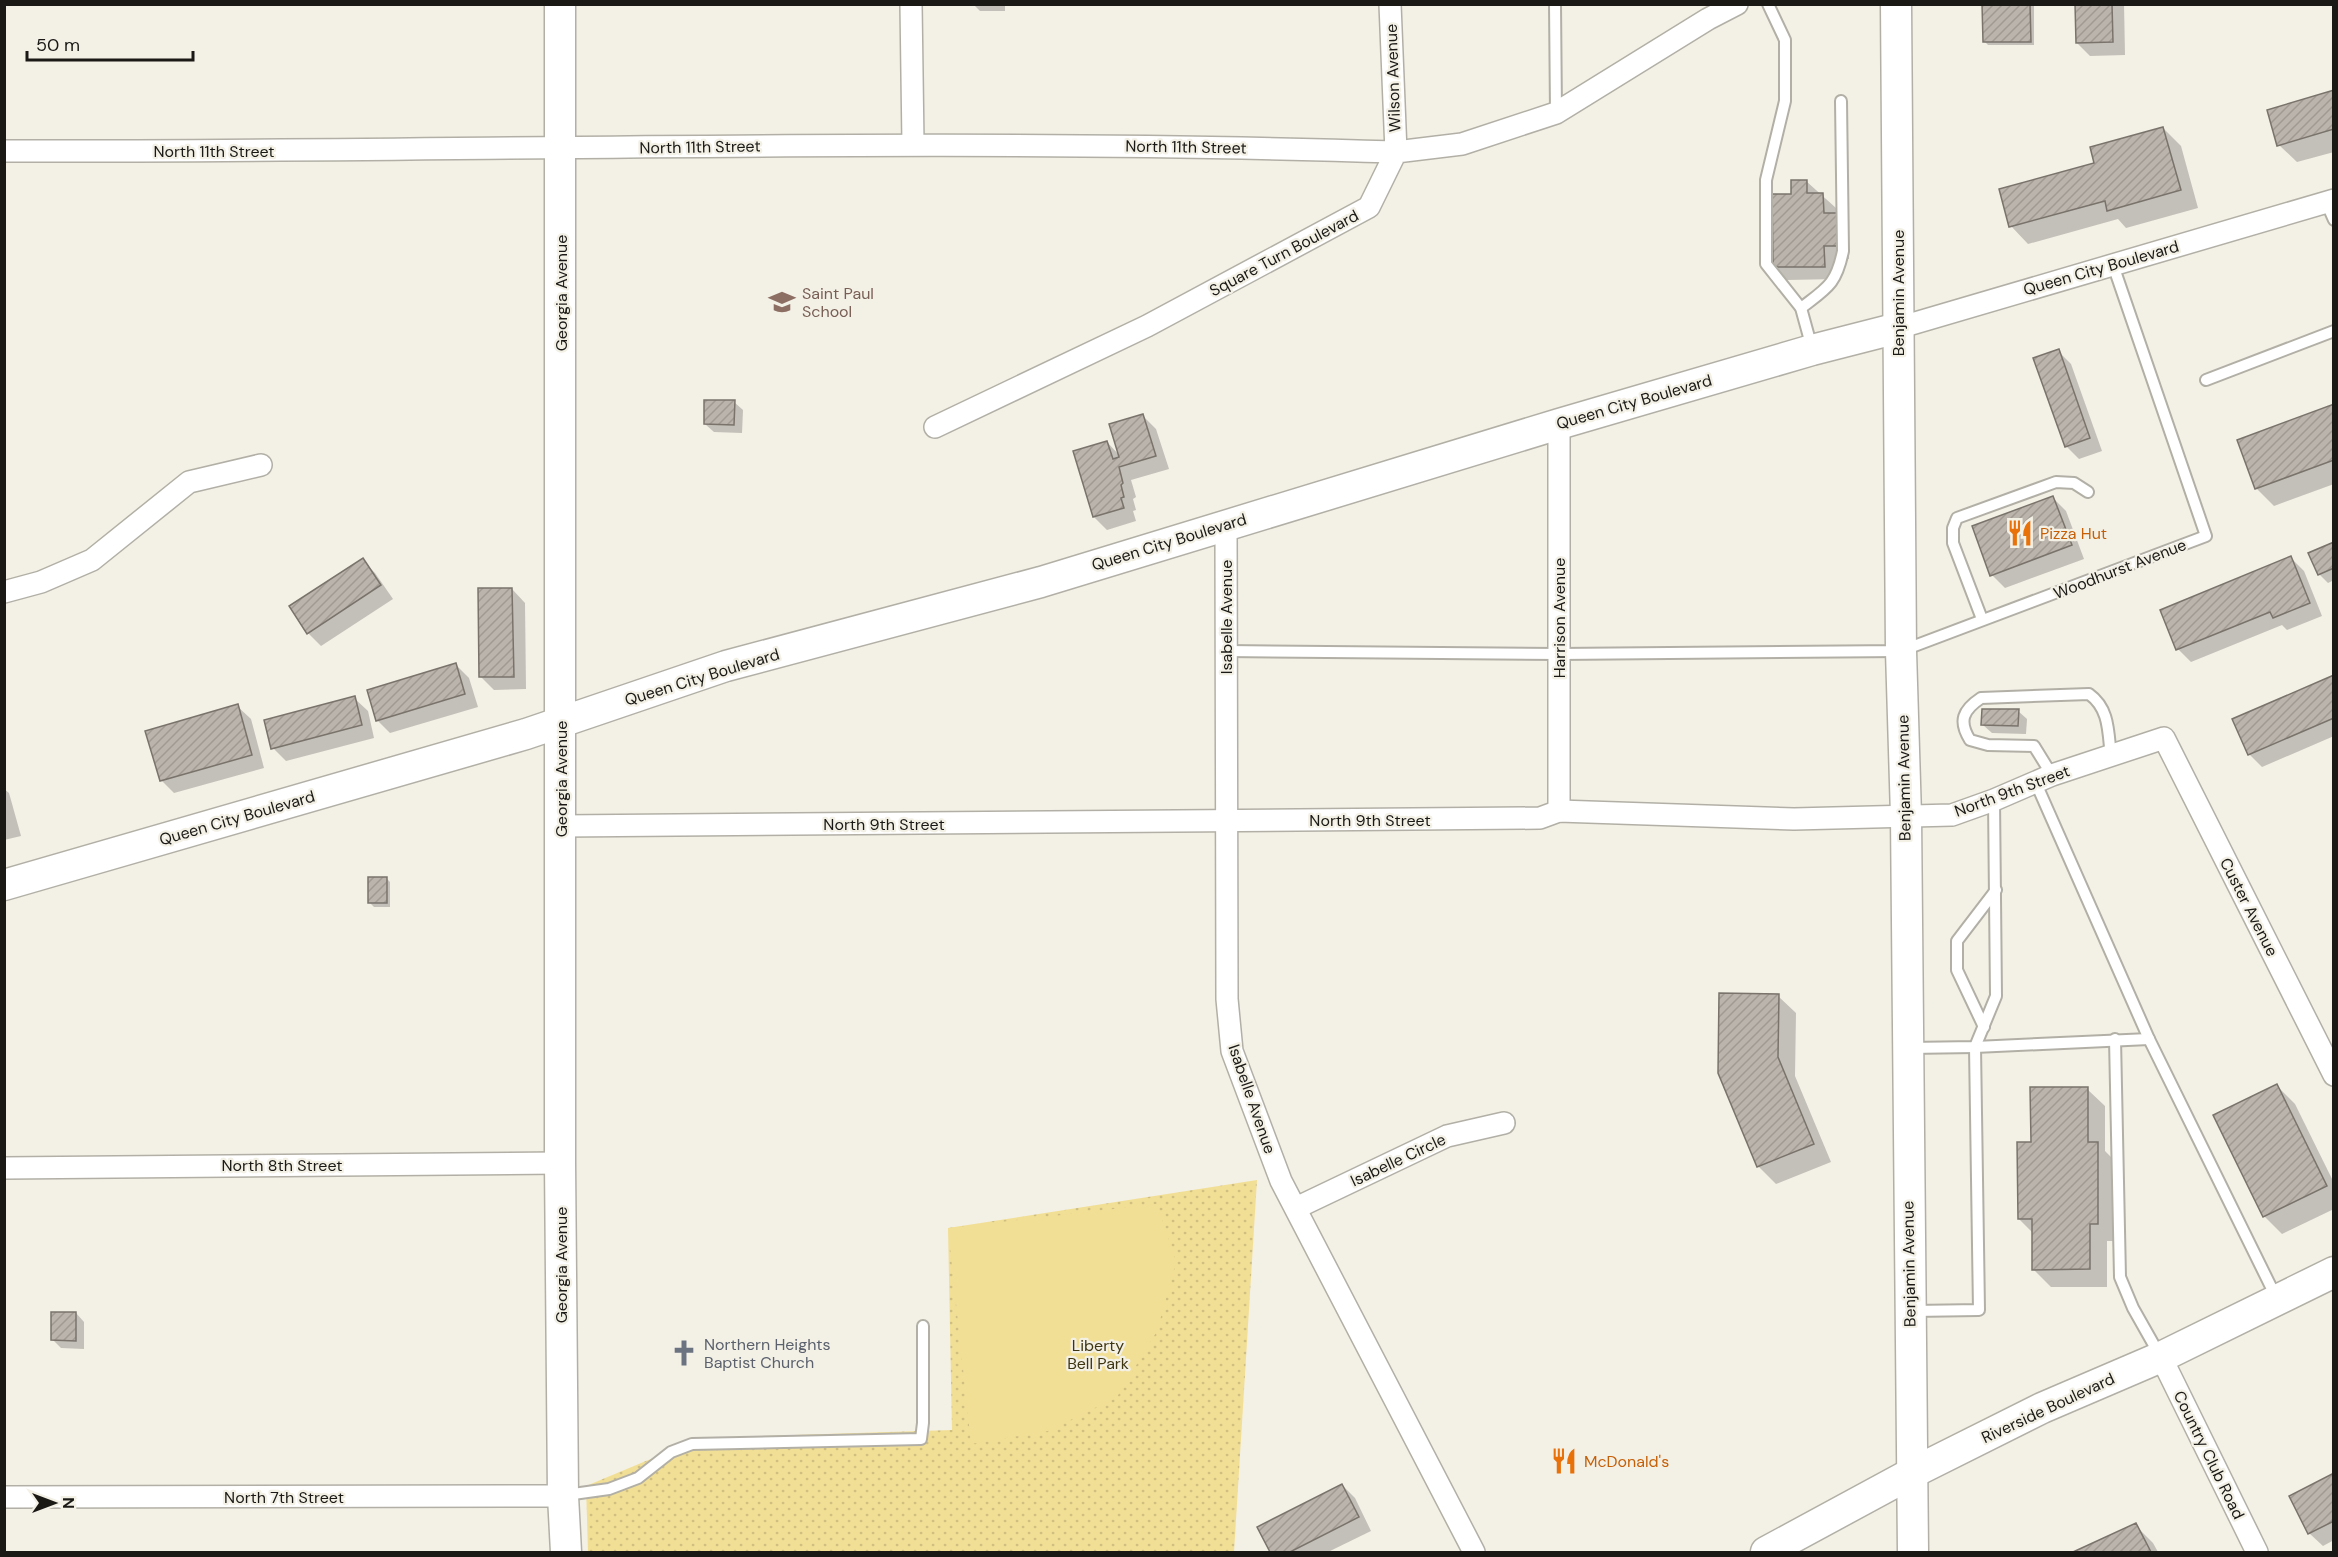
<svg xmlns="http://www.w3.org/2000/svg" width="2338" height="1557" viewBox="0 0 2338 1557" font-family="'DM Sans',sans-serif">
<defs>
<pattern id="park-dots" width="8" height="8" patternUnits="userSpaceOnUse" patternTransform="scale(1.5)"><rect width="8" height="8" fill="#f2df96"/><path d="M2 2h.1M6 6h.1" fill="none" stroke="#cfbf80" stroke-width="1.8" stroke-linecap="round"/></pattern>
<pattern id="building-hatch" width="6" height="6" patternUnits="userSpaceOnUse" patternTransform="scale(1.5)"><rect width="6" height="6" fill="#bbb4ac"/><path d="M-1 1l2-2M0 6l6-6M5 7l2-2" fill="none" stroke="#a09a93"/></pattern>
</defs>
<rect width="100%" height="100%" fill="#f3f0e6"/>
<path fill="url(#park-dots)" d="M1257 1180 1234 1552H588L586 1486 701 1438 952 1430 948 1228Z"/>
<path fill="#f2df96" d="M1157 1204 1176 1262 1157 1331 1117 1397 1048 1431 971 1444 948 1228Z"/>
<g fill="#0003">
<path d="M973 4H1005V11H980Z"/>
<path d="M1984 4H2034V45H1988L1984 41Z"/>
<path d="M2076 4H2124L2125 55 2090 56 2077 43Z"/>
<path d="M2334 92V152L2297 162 2279 145Z"/>
<path d="M2163 128 2181 146 2198 208 2126 228 2118 219 2028 244 2011 226 2096 164Z"/>
<path d="M1806 181 1836 208V214L1849 228V259H1837V279L1787 280 1774 266 1793 195Z"/>
<path d="M2058 351 2071 364 2102 451 2079 459 2066 446Z"/>
<path d="M734 402 743 410 742 433 714 432 705 424Z"/>
<path d="M2334 406V484L2274 506 2256 488Z"/>
<path d="M1143 416 1156 429 1169 469 1131 480 1136 497 1133 499 1136 510 1133 511 1136 521 1107 530 1094 517 1107 442 1120 456Z"/>
<path d="M2053 498 2066 511 2084 559 2005 588 1992 575Z"/>
<path d="M2334 543V580L2328 583 2319 574Z"/>
<path d="M2291 558 2304 571 2322 616 2287 630 2282 625 2191 662 2178 649Z"/>
<path d="M362 560 375 573 393 599 321 646 308 633Z"/>
<path d="M512 589 525 603 526 689 494 690 481 677Z"/>
<path d="M456 665 469 678 478 707 390 733 377 720Z"/>
<path d="M2334 677V736L2262 767 2249 754Z"/>
<path d="M354 698 368 711 374 738 286 761 273 748Z"/>
<path d="M237 706 251 719 264 768 174 793 161 780Z"/>
<path d="M2018 711 2027 719 2026 734 1992 733 1983 725Z"/>
<path d="M4 789 9 793 21 836 4 840Z"/>
<path d="M386 878 390 882V907H374L370 903Z"/>
<path d="M1778 996 1796 1013 1795 1076 1831 1162 1776 1184 1759 1167 1719 1073Z"/>
<path d="M2277 1086 2295 1104 2334 1183V1209L2282 1234 2264 1216Z"/>
<path d="M2087 1089 2105 1106V1151L2115 1161V1241H2107V1287H2051L2033 1269V1233L2019 1219 2032 1144Z"/>
<path d="M76 1313 84 1322V1349L61 1348 53 1340Z"/>
<path d="M2334 1475V1540L2323 1546 2309 1533Z"/>
<path d="M1342 1485 1355 1498 1371 1531 1328 1552H1272L1259 1527Z"/>
<path d="M2135 1525 2153 1543 2158 1552H2077Z"/>
</g>
<g fill="url(#building-hatch)" stroke="#79736c" stroke-width="1.5">
<path d="M1982 4H2030L2031 42H1983Z"/>
<path d="M2075 4H2112L2113 42 2076 43Z"/>
<path d="M2334 90V129L2277 146 2267 110Z"/>
<path d="M2163 127 2181 190 2107 211 2105 201 2009 227 1999 189 2094 163 2090 147Z"/>
<path d="M1791 180H1807V193H1823L1824 213H1837V246H1824L1825 267H1773L1772 194H1791Z"/>
<path d="M2059 349 2090 438 2065 447 2033 358Z"/>
<path d="M704 400H735L734 425 704 424Z"/>
<path d="M2334 404V460L2255 489 2237 440Z"/>
<path d="M1143 414 1156 456 1119 467 1123 483 1121 485 1124 497 1121 498 1124 508 1093 517 1073 451 1107 441 1113 459 1119 457 1109 424Z"/>
<path d="M2053 496 2072 545 1990 576 1972 526Z"/>
<path d="M2334 542V568L2318 575 2308 553Z"/>
<path d="M2291 556 2310 603 2273 618 2270 612 2176 650 2160 610Z"/>
<path d="M363 558 381 585 307 634 289 606Z"/>
<path d="M478 588H512L514 677H479Z"/>
<path d="M456 663 465 694 376 721 367 690Z"/>
<path d="M2334 675V718L2248 755 2232 719Z"/>
<path d="M355 696 362 725 271 749 264 720Z"/>
<path d="M238 704 252 755 160 781 145 731Z"/>
<path d="M1982 709H2019L2018 726 1981 725Z"/>
<rect x="368" y="877" width="19" height="26"/>
<path d="M1719 993 1779 994 1778 1057 1814 1144 1757 1167 1718 1073Z"/>
<path d="M2277 1084 2327 1186 2263 1217 2213 1115Z"/>
<path d="M2030 1087H2088V1142H2098V1224H2090V1269L2032 1270V1219H2018L2017 1142H2031Z"/>
<path d="M51 1312H76V1341L51 1340Z"/>
<path d="M2334 1473V1521L2308 1534 2289 1496Z"/>
<path d="M1342 1484 1359 1517 1290 1552H1270L1257 1527Z"/>
<path d="M2136 1523 2151 1552H2073Z"/>
</g>
<g fill="none" stroke-linecap="round" stroke-linejoin="round">
<g stroke="#b2b0a6" stroke-width="14">
<g id="lane">
<path d="M1555 4 1556 113"/>
<path d="M1768 4 1785 40V101L1766 180V264L1801 308 1812 348"/>
<path d="M2326 202 2334 220"/>
<path d="M1801 308C1827 288 1836 285 1843 251L1841 101"/>
<path d="M2206 380 2334 331"/>
<path d="M1982 619 1953 543V528L1957 518 2056 482 2074 483 2088 492"/>
<path d="M1226 651 1559 654 1901 651 2206 536 2113 265"/>
<path d="M2052 775 2034 746 1988 745 1970 740C1958 721 1963 710 1981 698L2089 694C2110 709 2108 733 2111 757"/>
<path d="M2035 781 2149 1039 2276 1297"/>
<path d="M1984 1027 1957 970V941L1996 890"/>
<path d="M2115 1039 2120 1277 2133 1308 2159 1354"/>
<path d="M1909 1048 1975 1047 2149 1039"/>
<path d="M1913 1311 1979 1310 1975 1047 1996 996 1994 800"/>
<path d="M566 1495 609 1489 638 1478 671 1452 692 1444 921 1439 923 1423V1326"/>
</g>
</g>
<g stroke="#b2b0a6" stroke-width="24">
<g id="street">
<path d="M911 4 913 144"/>
<path d="M4 151C468 152 932 137 1396 152L1390 4"/>
<path d="M1898 328 2334 200"/>
<path d="M1559 424V811"/>
<path d="M935 427 1147 326 1369 207 1396 152 1462 144 1556 113 1708 19 1737 4"/>
<path d="M1226 525 1227 999 1232 1051 1281 1181 1474 1552"/>
<path d="M4 592 41 582 92 560 189 482 261 465"/>
<path d="M561 826 1540 818 1559 811 1794 819 1952 815 1994 800 2052 775 2164 738 2334 1075"/>
<path d="M4 1168 560 1163"/>
<path d="M1296 1208 1447 1136 1504 1123"/>
<path d="M2161 1357 2257 1552"/>
<path d="M4 1497 563 1496"/>
</g>
</g>
<g stroke="#b2b0a6" stroke-width="33">
<g id="secondary">
<path d="M560 4V1163L563 1496 566 1552"/>
<path d="M1896 4 1901 651 1906 816 1913 1552"/>
<path d="M4 885 526 734 726 666 1041 582 1559 424 1812 350 1898 328"/>
<path d="M1766 1552 1912 1473 2042 1408 2161 1357 2334 1272"/>
</g>
</g>
<use href="#lane" stroke="#fff" stroke-width="10"/>
<use href="#street" stroke="#fff" stroke-width="21"/>
<use href="#secondary" stroke="#fff" stroke-width="30"/>
</g>
<defs>
<g id="school-bare" transform="scale(2.07)"><path d="M0-5L7-2L0 1L-7-2ZM-4 1L0 2.5L4 1V4Q0 6-4 4Z" fill="#8d6e63" stroke="#f3f0e6" stroke-width="2.5" paint-order="stroke"/></g>
<g id="restaurant-bare" transform="scale(2.07)"><path d="M-5-6h1v4h1v-4h1v4h1v-4h1v5L-1.5 .5V6h-2V.5L-5-1ZM5-6V6H3V1.5H1.5Q1.5-4 5-6Z" fill="#e8710a" stroke="#f3f0e6" stroke-width="2.5" paint-order="stroke"/></g>
<g id="church-bare" transform="scale(2.07)"><path d="M-1.2-6h2.4v3.5h3.3v2.4h-3.3V6h-2.4V-.1h-3.3v-2.4h3.3Z" fill="#6b7280" stroke="#f3f0e6" stroke-width="2.5" paint-order="stroke"/></g>
</defs>
<g fill-rule="evenodd">
<use href="#school-bare" x="782" y="302"/>
<use href="#restaurant-bare" x="2020" y="533"/>
<use href="#church-bare" x="684" y="1353"/>
<use href="#restaurant-bare" x="1564" y="1461"/>
</g>
<g text-anchor="middle" dominant-baseline="central" stroke-width="4.5" stroke-linejoin="round" paint-order="stroke">
<g font-size="16" fill="#1a1915" stroke="#f3f0e6">
<text transform="translate(1393 78) rotate(-92)">Wilson Avenue</text>
<text transform="translate(700 147) rotate(-1)">North 11th Street</text>
<text transform="translate(1186 147) rotate(1)">North 11th Street</text>
<text x="214" y="151">North 11th Street</text>
<text transform="translate(1284 253) rotate(-28)">Square Turn Boulevard</text>
<text transform="translate(2101 268) rotate(-16)">Queen City Boulevard</text>
<text transform="translate(561 293) rotate(-90)">Georgia Avenue</text>
<text transform="translate(1898 293) rotate(-90)">Benjamin Avenue</text>
<text transform="translate(1634 402) rotate(-16)">Queen City Boulevard</text>
<text transform="translate(1169 542) rotate(-17)">Queen City Boulevard</text>
<text transform="translate(2120 569) rotate(-21)">Woodhurst Avenue</text>
<text transform="translate(1226 617) rotate(-90)">Isabelle Avenue</text>
<text transform="translate(1559 618) rotate(-90)">Harrison Avenue</text>
<text transform="translate(702 677) rotate(-17)">Queen City Boulevard</text>
<text transform="translate(1904 778) rotate(-91)">Benjamin Avenue</text>
<text transform="translate(561 779) rotate(-90)">Georgia Avenue</text>
<text transform="translate(2012 791) rotate(-20)">North 9th Street</text>
<text transform="translate(237 818) rotate(-16)">Queen City Boulevard</text>
<text x="1370" y="820">North 9th Street</text>
<text x="884" y="824">North 9th Street</text>
<text transform="translate(2249 907) rotate(63)">Custer Avenue</text>
<text transform="translate(1252 1099) rotate(71)">Isabelle Avenue</text>
<text transform="translate(1398 1160) rotate(-25)">Isabelle Circle</text>
<text x="282" y="1165">North 8th Street</text>
<text transform="translate(1909 1264) rotate(-91)">Benjamin Avenue</text>
<text transform="translate(561 1265) rotate(-90)">Georgia Avenue</text>
<text transform="translate(2048 1408) rotate(-25)">Riverside Boulevard</text>
<text transform="translate(2209 1455) rotate(64)">Country Club Road</text>
<text x="284" y="1497">North 7th Street</text>
</g>
<g font-size="16" fill="#785e54" stroke="#f3f0e6" text-anchor="start">
<text x="802" y="293">Saint Paul<tspan x="802" dy="18">School</tspan></text>
</g>
<g font-size="16" fill="#c56008" stroke="#f3f0e6" text-anchor="start">
<text x="2040" y="533">Pizza Hut</text>
<text x="1584" y="1461">McDonald's</text>
</g>
<g font-size="16" fill="#5b616d" stroke="#f3f0e6" text-anchor="start">
<text x="704" y="1344">Northern Heights<tspan x="704" dy="18">Baptist Church</tspan></text>
</g>
<g font-size="16" fill="#3e3511" stroke="#f3f0e6">
<text x="1098" y="1345">Liberty<tspan x="1098" dy="18">Bell Park</tspan></text>
</g>
</g>
<rect width="2338" height="1557" fill="none" stroke="#1a1915" stroke-width="12"/>
<g transform="translate(54 1503) rotate(90)" stroke="#f3f0e6" stroke-width="4.5" paint-order="stroke">
<path d="M0-4.5L10 22L0 15L-10 22Z" fill="#1a1915"/>
<text y="-9" font-size="16" font-weight="bold" text-anchor="middle" fill="#1a1915">N</text>
</g>
<path d="M27 51v9h166v-9" fill="none" stroke="#1a1915" stroke-width="3"/>
<text x="36" y="51" font-size="18" fill="#1a1915" stroke="#f3f0e6" stroke-width="4.5" paint-order="stroke">50 m</text>
</svg>
